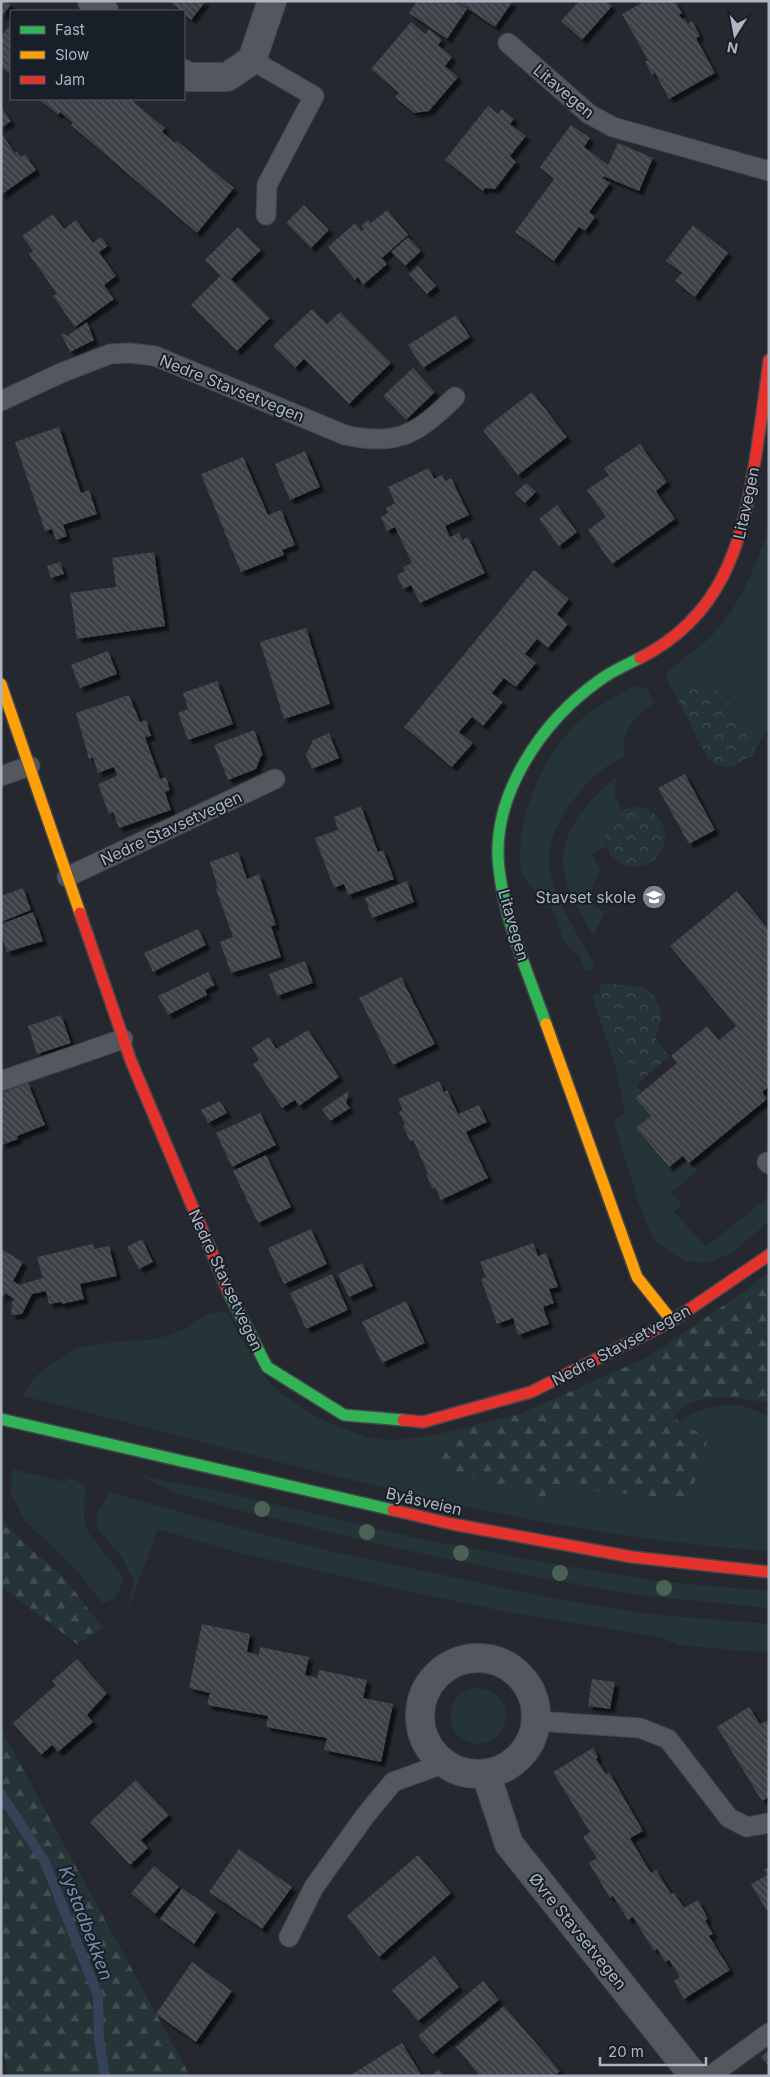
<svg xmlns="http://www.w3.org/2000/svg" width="770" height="2077" viewBox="0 0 770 2077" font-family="Inter,sans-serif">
<defs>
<pattern id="forest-firs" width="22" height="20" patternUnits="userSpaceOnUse" patternTransform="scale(1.25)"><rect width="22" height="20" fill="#253436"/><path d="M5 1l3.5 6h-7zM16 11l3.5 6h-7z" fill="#424f51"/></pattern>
<pattern id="park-crowns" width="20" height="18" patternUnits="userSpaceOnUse" patternTransform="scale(1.25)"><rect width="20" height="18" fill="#253436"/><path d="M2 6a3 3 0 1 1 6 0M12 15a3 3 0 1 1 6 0" fill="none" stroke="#424f51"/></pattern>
<pattern id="building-back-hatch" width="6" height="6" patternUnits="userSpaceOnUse" patternTransform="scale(1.25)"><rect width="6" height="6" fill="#3d4146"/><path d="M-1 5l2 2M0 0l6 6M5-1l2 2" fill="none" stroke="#565a5f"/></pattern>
<filter id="shadow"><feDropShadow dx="4.5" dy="4.5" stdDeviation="1" flood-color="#0009"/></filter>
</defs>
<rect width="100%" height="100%" fill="#25292f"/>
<g fill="#253436">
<path d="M769 529V730L760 741 755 752 723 693 693 689 674 692C669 684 664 678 669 670 681 660 694 652 705 642 738 613 754 568 769 529Z"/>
<path d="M635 686 647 688 654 703C641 711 624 727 624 745 624 749 625 753 625 757 606 763 586 783 575 798 566 810 557 823 552 838 538 878 573 925 591 958L594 966 590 971 584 969 579 955C556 941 563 926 551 907 542 895 526 887 522 872 519 861 520 849 521 838 527 794 549 747 583 718 599 705 617 695 635 686Z"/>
<path d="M616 777 615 796 621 809C609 821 605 831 605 847L592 854 600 870C593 885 588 892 596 908L605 912 593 936C581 913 563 886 563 860 562 827 593 797 616 777Z"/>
<path d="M599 992C605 1017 609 1044 628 1063L623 1068 642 1092 635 1098 651 1116 637 1128 668 1167 683 1156 698 1171 671 1192 682 1205 674 1212 706 1247 769 1196V1222L730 1254 707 1263 685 1261 668 1251 653 1238 639 1204 613 1119 625 1114 616 1067 592 996Z"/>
<path d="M226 1312 267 1380 283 1395 316 1417 368 1438 391 1440 417 1438 452 1431 520 1414 703 1434 686 1427 680 1422C692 1409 726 1403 743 1406 752 1408 760 1412 769 1416V1551C514 1534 268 1456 22 1396L33 1379 47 1367 77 1348 122 1341 149 1340 164 1337 186 1328 209 1313Z"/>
<path d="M12 1469 66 1482 68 1478 82 1483 85 1487 84 1517 88 1532 123 1577C122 1589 115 1604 101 1602L77 1570 25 1521 11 1494Z"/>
<path d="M141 1476 227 1493 421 1539 553 1564 657 1581 769 1591V1608L638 1595 535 1577 396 1548 238 1510 176 1493Z"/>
<path d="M109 1492 209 1520 325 1550 551 1598 647 1614 769 1624V1653L679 1645 659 1637 508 1612 429 1596 232 1551 158 1529 127 1613 134 1581 122 1557 98 1529 96 1516Z"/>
<circle cx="478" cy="1716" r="28"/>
</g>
<g fill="url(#forest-firs)">
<path d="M769 1272V1403C740 1398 693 1388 674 1417L686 1427 703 1434 707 1442 692 1489 685 1499 557 1487 542 1498 439 1468 452 1431 520 1414 650 1356 739 1295Z"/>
<path d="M1 1515C14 1538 37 1553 56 1570 74 1587 87 1609 103 1628L77 1644 1 1586Z"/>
<path d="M1 1729 190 2076H10L1 2046Z"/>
</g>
<g fill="url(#park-crowns)">
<path d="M693 689 720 692 726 697 755 752 753 757 744 759C734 770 721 769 709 760L674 692Z"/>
<circle cx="635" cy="837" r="30"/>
<path d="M599 983 645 987C663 1004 664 1015 655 1038L669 1056 636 1085 622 1068 628 1063C609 1043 601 1010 599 983Z"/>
</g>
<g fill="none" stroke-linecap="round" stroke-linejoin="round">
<path stroke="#354358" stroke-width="10" d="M1 1794 45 1862 98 1996 99 2040 105 2076"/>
</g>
<g fill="url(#building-back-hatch)" filter="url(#shadow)">
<path d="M1 1H6L11 5 1 17Z"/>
<path d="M169 1H206L191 20 184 13V11H181Z"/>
<path d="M417 1H455L467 9 447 39 409 13Z"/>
<path d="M461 1H513L495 27 460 3Z"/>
<path d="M579 1H606L612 6 582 40 561 21Z"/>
<path d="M645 1H675L682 13 679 14 682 19 684 18 688 24 692 21 700 36 696 38 715 73 669 99 655 73 652 75 645 62 648 60 622 14Z"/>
<path d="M411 22 425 34 429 29 442 40 438 45 452 57 445 66 458 77 429 111 414 113 395 97 399 93 371 69Z"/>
<path d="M11 24V75L1 67V36Z"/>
<path d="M39 99H130L165 128 162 132 175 143 177 141 234 188 197 233 71 125 73 123 60 112 58 115Z"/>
<path d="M488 106 498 114 502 109 514 119 510 124 526 136 510 156 516 162 495 189 485 188 483 191 445 160Z"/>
<path d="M1 107 11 121 1 128Z"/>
<path d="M571 125 590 138 584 147 608 165 618 143 653 158 639 191 603 176V178L610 183 589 212 595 217 585 231 579 227 554 261 515 232 554 179 540 167Z"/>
<path d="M1 133 15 153 17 152 21 157 25 154 36 170 1 195Z"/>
<path d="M304 205 329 230 311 248 286 223Z"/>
<path d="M387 210 408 235 382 258 387 264 363 285 358 277 355 280 328 247 355 223 362 231 364 229 361 226 368 220 371 223Z"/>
<path d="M53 214 64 229 76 220 93 243 101 237 108 246 99 252 116 276 104 285 114 299 75 327 53 296 57 294 29 254 33 251 22 236Z"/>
<path d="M693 225 728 253 695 297 675 281 682 273 666 261Z"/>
<path d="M238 227 261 250 231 279 270 318 237 351 191 305 220 276 205 260Z"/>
<path d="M408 237 421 251 405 266 391 252Z"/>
<path d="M418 266 436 286 427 294 409 274Z"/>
<path d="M312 309 327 324 340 312 391 363 349 404 304 359 295 368 273 346Z"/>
<path d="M456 315 470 337 423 368 408 345Z"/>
<path d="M87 322 94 340 70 352 61 334 63 333 67 336Z"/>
<path d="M413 368 435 392 406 420 383 396Z"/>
<path d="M532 392 567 437 518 475 483 430Z"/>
<path d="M59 427 81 493 89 490 97 514 63 525 67 536 56 540 52 529 45 531 15 442Z"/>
<path d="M640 444 667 482 656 491 675 519 612 564 588 530 606 517 587 490 609 475 604 468Z"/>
<path d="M305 451 320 487 290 500 275 464Z"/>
<path d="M243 457 268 515 281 510 295 545 282 550 284 555 241 572 201 474Z"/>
<path d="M429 468 434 479 442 475 445 481 451 478 469 515 445 526 450 537 459 533 462 540 468 537 485 573 420 603 411 585 403 589 397 575 405 571 403 567 412 563 395 527 387 531 381 517 388 513 386 508 395 503 388 487Z"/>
<path d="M526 483 536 492 525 503 515 493Z"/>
<path d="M557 505 577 532 559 546 539 519Z"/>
<path d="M154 552 165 626 77 639 70 593 116 587 112 558Z"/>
<path d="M60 562 64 574 51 578 47 566Z"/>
<path d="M534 570 569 599 557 614 568 624 548 648 537 639 525 654 536 663 516 687 504 678 492 693 503 702 483 726 472 717 459 732 473 743 452 767 404 727Z"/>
<path d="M306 628 330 704 284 719 260 642Z"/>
<path d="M108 651 117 674 80 688 71 665Z"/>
<path d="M217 681 233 724 188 740 178 713 188 709 183 693Z"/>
<path d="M129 695 140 722 146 720 151 736 145 737 160 779 166 777 170 790 165 792 171 810 119 828 113 812 109 814 98 784 117 776 114 767 98 773 93 757 89 759 76 713Z"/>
<path d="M254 730 263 755 261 756 256 769 228 780 214 745Z"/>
<path d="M329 733 339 758 312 769 306 755 313 740Z"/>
<path d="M685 774 715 830 689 844 658 788Z"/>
<path d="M361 806 378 852 383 850 394 879 348 895 344 884 334 888 315 838 338 830 334 817Z"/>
<path d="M238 852 247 879 259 874 276 925 271 926 281 957 231 973 220 942 233 937 216 889 218 888 210 862Z"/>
<path d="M407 881 414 902 372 918 365 898Z"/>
<path d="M23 888 31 910 1 922V896Z"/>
<path d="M737 891 769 930V1087L762 1092 767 1099 689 1163 683 1156 669 1167 636 1128 651 1116 635 1098 677 1063 671 1056 707 1026 719 1040 736 1026 670 946Z"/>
<path d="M33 912 43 941 7 952 1 935V924Z"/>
<path d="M198 929 206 945 153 972 144 953Z"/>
<path d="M305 961 313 983 277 996 269 974Z"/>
<path d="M208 972 215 985 205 990 207 995 168 1015 158 996Z"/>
<path d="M401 977 435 1044 393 1065 359 998Z"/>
<path d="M61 1015 71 1043 37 1054 28 1026Z"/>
<path d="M308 1030 339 1077 299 1106 295 1100 282 1108 253 1064 259 1060 252 1048 269 1037 276 1049Z"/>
<path d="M439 1081 444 1092 447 1090 458 1114 479 1105 487 1122 466 1132 488 1178 441 1200 435 1188 433 1189 426 1174 428 1173 413 1140 410 1141 403 1126 405 1125 399 1112 403 1110 398 1099Z"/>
<path d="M28 1083 45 1125 17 1136 18 1139 1 1145V1093Z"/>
<path d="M349 1091 346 1103 350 1108 330 1121 322 1109Z"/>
<path d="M220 1101 227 1113 208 1123 201 1110Z"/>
<path d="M260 1113 276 1145 232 1167 216 1133Z"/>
<path d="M266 1155 291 1207 258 1223 233 1171Z"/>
<path d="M311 1229 327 1264 284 1284 268 1248Z"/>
<path d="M142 1239 153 1262 139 1269 127 1247Z"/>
<path d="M533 1243 538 1256 546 1253 558 1287 549 1289 554 1303 543 1307 549 1324 518 1335 513 1318 497 1324 481 1279 486 1277 480 1262Z"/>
<path d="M93 1244 94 1249 109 1246 117 1276 80 1284 84 1299 62 1304 61 1302 49 1304 46 1291 32 1294 22 1314 11 1315 12 1302 14 1299 5 1293 1 1300V1249L23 1262 13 1281 19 1285 43 1278 37 1257Z"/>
<path d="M362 1263 373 1286 349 1297 338 1274Z"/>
<path d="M332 1274 348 1310 306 1329 290 1293Z"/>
<path d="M406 1301 425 1343 382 1363 362 1322Z"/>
<path d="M202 1624 250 1634 247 1652 259 1655 260 1647 309 1657 305 1675 317 1678 319 1670 367 1680 363 1698 393 1704 381 1762 324 1750 327 1738 266 1727 268 1716 207 1705 210 1693 189 1688Z"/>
<path d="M77 1659 107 1693 87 1715 93 1722 58 1752 52 1745 41 1755 13 1723 56 1685 52 1681Z"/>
<path d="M592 1679 615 1682 610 1709 588 1706Z"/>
<path d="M749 1707 760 1724 766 1721 769 1724V1797L762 1801 717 1727Z"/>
<path d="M593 1748 598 1757 596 1759 606 1774 609 1772 643 1831 630 1838 651 1873 656 1870 671 1894 674 1893 684 1908 698 1900 708 1919 705 1920 713 1934 709 1936 730 1970 684 1999 674 1981 680 1977 669 1960 665 1962 657 1949 654 1951 633 1917 628 1920 613 1896 610 1898 589 1863 597 1858 583 1837 590 1832 553 1772Z"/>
<path d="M136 1780 169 1815 141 1840 148 1848 130 1865 90 1822Z"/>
<path d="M239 1849 292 1887 262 1929 209 1892Z"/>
<path d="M418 1855 451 1893 379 1957 347 1916Z"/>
<path d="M154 1866 179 1887 155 1914 131 1893Z"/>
<path d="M769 1867V1914L751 1884 767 1875 764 1870Z"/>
<path d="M182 1888 216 1912 194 1944 160 1919Z"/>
<path d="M434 1956 459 1987 418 2021 392 1990Z"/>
<path d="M192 1962 232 1991 196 2042 156 2014Z"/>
<path d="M483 1981 499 2000 433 2054 418 2036Z"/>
<path d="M504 2006 560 2071 554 2076H480L456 2047Z"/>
<path d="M402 2043 422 2076H349Z"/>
<path d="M769 2050V2066L761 2057Z"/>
<path d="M439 2069 444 2076H431Z"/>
</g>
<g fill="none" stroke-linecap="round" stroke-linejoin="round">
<g stroke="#42454a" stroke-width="21">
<g id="lane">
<path d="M508 43 589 114 613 127 769 171"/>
<path d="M252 60 314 96 267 185 266 215"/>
<path d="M1 401 61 373 110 354 130 353 155 356 345 435C399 447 418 433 455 397"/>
<path d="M1 776 30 766"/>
<path d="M67 877 275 779"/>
<path d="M1 1081 123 1039"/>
<path d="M767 1162 769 1164"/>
<path d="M536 1721 640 1728 668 1739 729 1818 747 1827 769 1823"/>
<path d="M289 1937 314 1887 365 1816 393 1782 445 1763"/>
<path d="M710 2076 769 2033"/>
</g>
</g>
<g stroke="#42454a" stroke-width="30">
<g id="street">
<path d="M92 1 104 11"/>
<path d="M184 74 188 77H227L252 60 272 1"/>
<circle cx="478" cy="1716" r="58"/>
<path d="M486 1774 509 1844 694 2076"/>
</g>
</g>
<g stroke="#42454a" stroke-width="14">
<g id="fast">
<path d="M546 1024C528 973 505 922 499 869 490 795 543 720 600 680 612 671 626 665 640 658"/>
<path d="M228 1291 267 1367 344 1415 403 1420"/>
<path d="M1 1419 393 1510"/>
</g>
</g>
<g stroke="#42454a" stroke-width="14">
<g id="slow">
<path d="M1 684 80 913"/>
<path d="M546 1024 637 1277 672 1321"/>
</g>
</g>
<g stroke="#42454a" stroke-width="14">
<g id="jam">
<path d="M640 658C721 617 742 546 755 461 760 428 765 394 769 360"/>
<path d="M80 913 131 1061 228 1291"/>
<path d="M403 1420 423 1422 531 1392 672 1321 769 1255"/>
<path d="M393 1510 452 1524 632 1557 769 1572"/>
</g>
</g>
<use href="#lane" stroke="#54575e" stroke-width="19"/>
<use href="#street" stroke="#54575e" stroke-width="28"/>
<use href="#fast" stroke="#30b455" stroke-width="11"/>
<use href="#slow" stroke="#ff9f0a" stroke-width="11"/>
<use href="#jam" stroke="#e5322d" stroke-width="11"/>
</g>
<g fill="#496253">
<circle cx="262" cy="1509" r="8"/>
<circle cx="367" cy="1532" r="8"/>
<circle cx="461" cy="1553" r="8"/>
<circle cx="560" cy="1573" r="8"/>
<circle cx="664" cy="1588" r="8"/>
</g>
<defs>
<g id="school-disc" transform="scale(1.25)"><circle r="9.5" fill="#7d848f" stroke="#191f29"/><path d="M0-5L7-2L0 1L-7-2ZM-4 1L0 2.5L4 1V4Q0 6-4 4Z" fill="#fff"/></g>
</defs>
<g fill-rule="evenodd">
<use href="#school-disc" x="654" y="897"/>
</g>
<g text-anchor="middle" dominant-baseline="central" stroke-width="4" stroke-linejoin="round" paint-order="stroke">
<g font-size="16" fill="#adb5c2" stroke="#191f29">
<text transform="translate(564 91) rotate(40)">Litavegen</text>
<text transform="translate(232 388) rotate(22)">Nedre Stavsetvegen</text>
<text transform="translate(746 503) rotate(-78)">Litavegen</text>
<text transform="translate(171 828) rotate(-25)">Nedre Stavsetvegen</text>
<text transform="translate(514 925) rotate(74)">Litavegen</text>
<text transform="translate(226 1280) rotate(65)">Nedre Stavsetvegen</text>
<text transform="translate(621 1345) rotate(-28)">Nedre Stavsetvegen</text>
<text transform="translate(424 1501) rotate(13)">Byåsveien</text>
<text transform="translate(578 1931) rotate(51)">Øvre Stavsetvegen</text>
</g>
<g font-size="16" fill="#adb5c2" stroke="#191f29" text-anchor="end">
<text x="636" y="897">Stavset skole</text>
</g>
<g font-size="18" font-style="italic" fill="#788ca8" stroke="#191f29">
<text transform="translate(86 1923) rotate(69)">Kystadbekken</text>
</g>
</g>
<rect width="770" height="2077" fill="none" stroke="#adb5c2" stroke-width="5"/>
<rect x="10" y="10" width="175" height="90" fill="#191f29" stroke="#545b66"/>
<rect x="20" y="26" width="25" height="8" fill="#30b455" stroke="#545b66"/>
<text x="55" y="35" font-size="15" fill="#adb5c2">Fast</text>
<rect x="20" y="51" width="25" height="8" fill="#ff9f0a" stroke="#545b66"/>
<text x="55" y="60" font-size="15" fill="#adb5c2">Slow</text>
<rect x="20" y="76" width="25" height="8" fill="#e5322d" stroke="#545b66"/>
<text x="55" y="85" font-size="15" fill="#adb5c2">Jam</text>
<g transform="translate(735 35) rotate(191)" stroke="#191f29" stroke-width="4" paint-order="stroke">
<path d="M0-4L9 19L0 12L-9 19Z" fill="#adb5c2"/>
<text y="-8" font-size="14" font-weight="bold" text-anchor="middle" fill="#adb5c2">N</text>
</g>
<path d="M600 2057v8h106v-8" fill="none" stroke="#adb5c2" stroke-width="2.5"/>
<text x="608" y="2057" font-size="15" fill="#adb5c2" stroke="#191f29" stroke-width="4" paint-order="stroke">20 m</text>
</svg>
